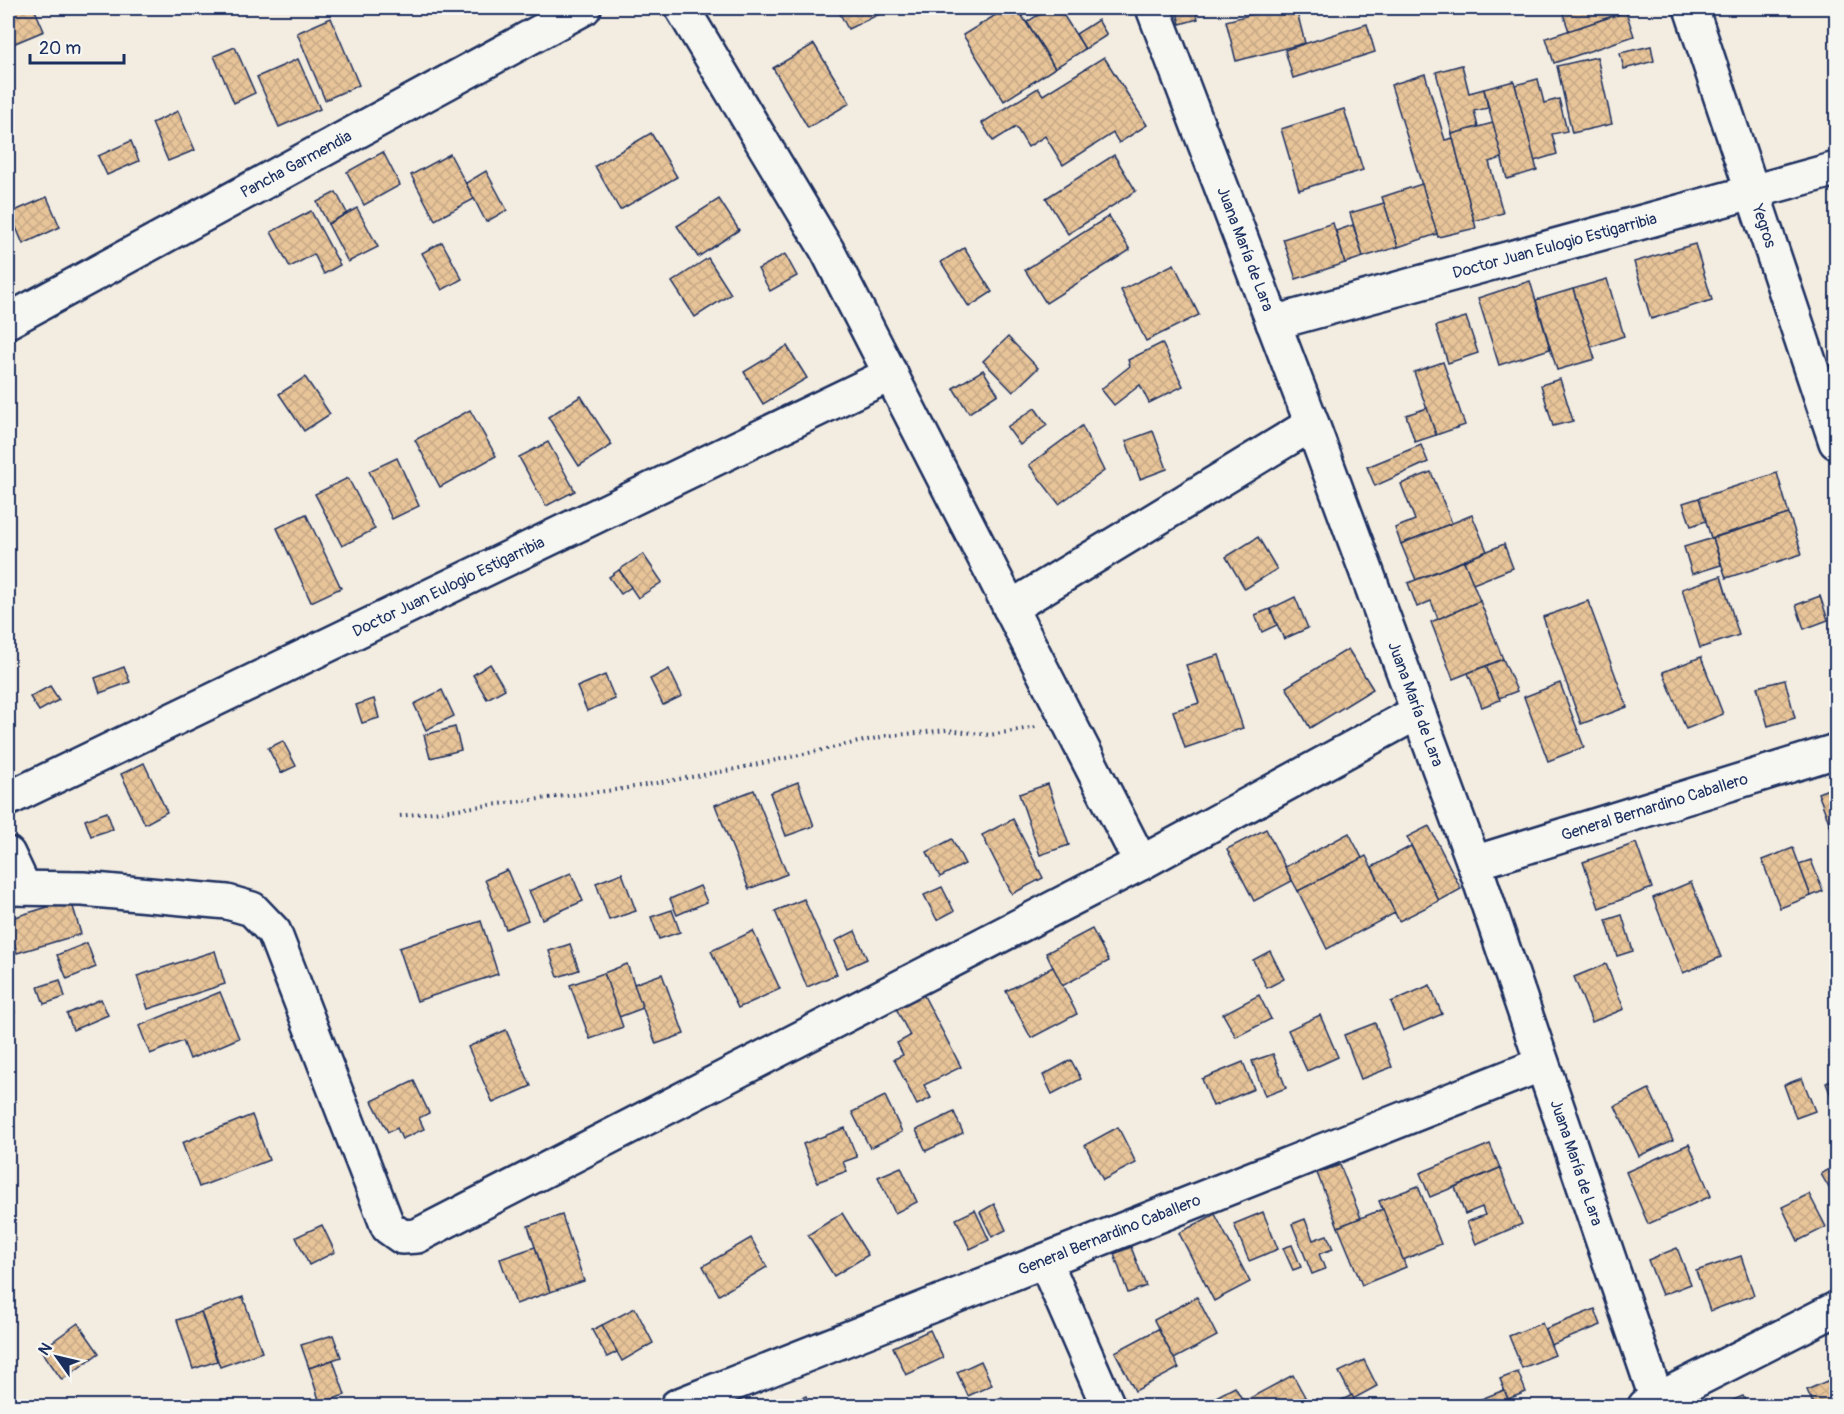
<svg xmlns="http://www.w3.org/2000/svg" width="1844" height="1414" viewBox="0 0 1844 1414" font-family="Pangolin,sans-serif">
<defs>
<pattern id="building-cross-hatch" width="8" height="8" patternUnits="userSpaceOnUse" patternTransform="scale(1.5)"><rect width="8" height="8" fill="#e8c499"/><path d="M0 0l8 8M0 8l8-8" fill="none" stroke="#c6a986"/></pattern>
</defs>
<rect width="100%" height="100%" fill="#f3ece0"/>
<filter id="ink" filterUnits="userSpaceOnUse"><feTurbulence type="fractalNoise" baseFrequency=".0167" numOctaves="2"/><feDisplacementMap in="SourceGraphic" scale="12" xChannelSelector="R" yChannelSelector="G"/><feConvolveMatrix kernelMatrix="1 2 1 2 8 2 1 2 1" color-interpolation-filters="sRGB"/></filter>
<g filter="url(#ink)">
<g fill="url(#building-cross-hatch)" stroke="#1b2f5e" stroke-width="1.5">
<path d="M8 8H34L44 31 8 46Z"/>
<path d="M837 8H892L848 29Z"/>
<path d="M1007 8H1017L1055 68 1004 101 963 35Z"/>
<path d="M1049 8H1059L1085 49 1055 68 1027 22Z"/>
<path d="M1176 8H1195L1198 19 1180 24Z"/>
<path d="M1277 8H1296L1305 43 1236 61 1226 21Z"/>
<path d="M1561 8H1619L1621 13 1569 31Z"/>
<path d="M1626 12 1634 36 1554 63 1546 38Z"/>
<path d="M331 18 359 85 325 100 297 33Z"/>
<path d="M1098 20 1107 35 1085 49 1076 34Z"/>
<path d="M1367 24 1375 52 1293 78 1285 50Z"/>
<path d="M814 44 850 103 808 128 773 68Z"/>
<path d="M1651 46 1654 61 1624 69 1620 53Z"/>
<path d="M235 47 255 93 234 103 214 56Z"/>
<path d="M1104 57 1147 125 1119 143 1113 133 1063 165 1045 136 1028 147 1016 127 993 141 982 123 1038 88 1043 95Z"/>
<path d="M1597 57 1612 124 1572 133 1557 66Z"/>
<path d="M298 59 320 109 279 127 257 77Z"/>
<path d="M1462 65 1469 93 1484 89 1488 108 1474 111 1478 127 1452 134 1436 72Z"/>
<path d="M1425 74 1445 140 1453 138 1476 228 1438 237 1391 85Z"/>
<path d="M1538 79 1544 103 1559 99 1567 131 1552 134 1557 154 1534 161 1515 85Z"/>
<path d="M1514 81 1537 170 1507 179 1484 89Z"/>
<path d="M1344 109 1363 170 1299 190 1281 129Z"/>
<path d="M178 111 195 150 168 161 152 123Z"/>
<path d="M1493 123 1502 158 1489 162 1503 213 1474 221 1452 134Z"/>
<path d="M651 133 677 177 620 210 595 166Z"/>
<path d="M131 141 139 161 107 175 98 156Z"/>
<path d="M383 152 400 185 364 205 347 172Z"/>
<path d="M450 154 474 199 435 220 411 175Z"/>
<path d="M1114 155 1136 191 1068 234 1046 198Z"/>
<path d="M486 171 507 210 486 222 466 183Z"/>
<path d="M1422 184 1437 234 1398 247 1382 197Z"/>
<path d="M336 192 347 213 328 224 317 202Z"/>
<path d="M47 197 60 227 23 244 10 213Z"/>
<path d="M719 199 739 230 698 257 677 226Z"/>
<path d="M1384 203 1398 247 1363 257 1350 213Z"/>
<path d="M357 208 378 247 348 262 328 224Z"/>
<path d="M311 211 340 265 324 274 314 254 290 267 271 232Z"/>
<path d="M1109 216 1130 250 1046 303 1025 270Z"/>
<path d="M1333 223 1345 263 1296 279 1283 239Z"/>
<path d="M1353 225 1363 257 1345 263 1336 231Z"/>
<path d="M442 242 462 279 442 290 422 253Z"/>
<path d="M1695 244 1712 300 1651 319 1634 262Z"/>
<path d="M964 248 992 292 969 307 941 262Z"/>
<path d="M785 254 797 276 770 291 758 269Z"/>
<path d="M708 258 731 294 695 317 672 282Z"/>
<path d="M1174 264 1199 315 1146 341 1121 290Z"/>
<path d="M1607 279 1624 336 1591 347 1573 289Z"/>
<path d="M1530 281 1550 349 1499 365 1478 298Z"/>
<path d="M1573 289 1595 359 1557 370 1536 300Z"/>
<path d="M1466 317 1478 353 1448 363 1436 326Z"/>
<path d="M1008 337 1038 368 1013 392 983 361Z"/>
<path d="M1162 343 1183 386 1149 403 1140 385 1114 405 1101 389 1130 366 1128 360Z"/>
<path d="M787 346 807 378 763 404 744 372Z"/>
<path d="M1443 362 1465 425 1436 435 1414 372Z"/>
<path d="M983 370 998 394 969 413 953 388Z"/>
<path d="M305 377 330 414 304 431 279 394Z"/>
<path d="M1560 379 1573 421 1553 426 1541 385Z"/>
<path d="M581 396 612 445 579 466 548 417Z"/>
<path d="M1035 408 1047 425 1020 445 1007 427Z"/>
<path d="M1427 408 1436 435 1415 442 1406 415Z"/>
<path d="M470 410 496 456 440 487 415 440Z"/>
<path d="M1082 426 1104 471 1059 504 1029 465Z"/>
<path d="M1153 431 1167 469 1140 479 1126 441Z"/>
<path d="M548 442 575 491 546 506 519 457Z"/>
<path d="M1421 445 1428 462 1375 486 1367 467Z"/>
<path d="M397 458 419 506 392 519 369 471Z"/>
<path d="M1431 472 1452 523 1401 544 1395 528 1415 520 1401 484Z"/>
<path d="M1777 473 1789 514 1711 538 1699 498Z"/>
<path d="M348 478 375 529 342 546 315 494Z"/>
<path d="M1699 498 1706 521 1691 526 1683 503Z"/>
<path d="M306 514 341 588 311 602 277 528Z"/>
<path d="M1789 514 1802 554 1726 578 1713 538Z"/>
<path d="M1472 515 1487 551 1416 580 1401 544Z"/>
<path d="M1258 537 1277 569 1245 589 1226 557Z"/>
<path d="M1713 538 1721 565 1692 574 1684 547Z"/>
<path d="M1504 544 1513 568 1473 584 1464 561Z"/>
<path d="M643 554 662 582 638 598 619 570Z"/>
<path d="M1464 561 1480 601 1438 619 1431 601 1417 607 1408 583Z"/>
<path d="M619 570 631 587 621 594 609 577Z"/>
<path d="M1721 576 1739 635 1700 648 1682 589Z"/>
<path d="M1820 596 1828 620 1804 629 1796 605Z"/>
<path d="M1295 597 1308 628 1284 639 1270 609Z"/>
<path d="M1480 601 1503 659 1453 679 1431 622Z"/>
<path d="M1588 601 1627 707 1581 724 1543 617Z"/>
<path d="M1270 609 1277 625 1262 632 1255 615Z"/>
<path d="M1348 649 1373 689 1310 728 1286 687Z"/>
<path d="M1219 655 1243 728 1185 748 1173 711 1199 703 1186 665Z"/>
<path d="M1701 657 1723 714 1686 729 1663 672Z"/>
<path d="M1503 659 1517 691 1499 698 1486 666Z"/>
<path d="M490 664 505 689 487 699 473 675Z"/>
<path d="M1486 666 1500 700 1482 707 1468 673Z"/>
<path d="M124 667 130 682 100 693 95 678Z"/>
<path d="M669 669 682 696 663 705 650 679Z"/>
<path d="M605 675 615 699 587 711 577 687Z"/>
<path d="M1785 680 1795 718 1768 726 1757 687Z"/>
<path d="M1560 683 1584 747 1548 761 1524 697Z"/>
<path d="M50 686 59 700 39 711 30 697Z"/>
<path d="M442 690 454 716 426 730 414 704Z"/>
<path d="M374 699 379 718 362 723 356 705Z"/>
<path d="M455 727 461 750 430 758 424 735Z"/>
<path d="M283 741 296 766 281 773 268 748Z"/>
<path d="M144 763 167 812 145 824 121 774Z"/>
<path d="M798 782 814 826 786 836 770 793Z"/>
<path d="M1048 784 1069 845 1040 855 1019 794Z"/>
<path d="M1836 786V841L1818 793Z"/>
<path d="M754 790 787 874 749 889 715 805Z"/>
<path d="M107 812 113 829 91 836 85 820Z"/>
<path d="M1013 819 1043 878 1012 894 982 835Z"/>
<path d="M1429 826 1461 889 1439 901 1407 837Z"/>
<path d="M1266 829 1292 881 1254 901 1227 849Z"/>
<path d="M1349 833 1362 858 1298 891 1285 867Z"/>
<path d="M952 839 965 864 940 877 927 852Z"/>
<path d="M1636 843 1652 888 1599 908 1583 862Z"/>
<path d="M1411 846 1439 901 1399 921 1372 867Z"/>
<path d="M1793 848 1811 896 1780 908 1762 860Z"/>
<path d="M1366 856 1395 913 1327 949 1298 891Z"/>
<path d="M1811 860 1823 891 1811 896 1799 864Z"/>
<path d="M507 870 528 920 506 929 485 880Z"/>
<path d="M571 873 583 901 542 919 529 891Z"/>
<path d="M622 873 636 911 609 920 596 883Z"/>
<path d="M1691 882 1721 957 1683 973 1653 898Z"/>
<path d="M700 886 707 902 677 915 670 899Z"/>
<path d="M942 887 954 911 937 920 924 895Z"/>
<path d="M804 899 837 974 807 987 775 911Z"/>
<path d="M71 900 81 934 17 953 8 919Z"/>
<path d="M672 910 680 932 659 939 651 917Z"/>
<path d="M1622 915 1633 951 1617 956 1606 920Z"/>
<path d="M481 921 498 974 417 1001 399 948Z"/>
<path d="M1092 929 1109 961 1062 986 1046 953Z"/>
<path d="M753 931 780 989 738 1008 711 951Z"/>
<path d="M855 931 867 959 847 968 835 941Z"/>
<path d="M87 943 96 967 67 979 57 955Z"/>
<path d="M570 944 579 970 558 977 549 951Z"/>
<path d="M215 951 225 984 148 1009 137 976Z"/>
<path d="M1270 951 1284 979 1267 988 1253 960Z"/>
<path d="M627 964 643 1008 619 1017 604 973Z"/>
<path d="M1606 964 1624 1009 1592 1022 1574 977Z"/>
<path d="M1053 967 1077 1014 1031 1038 1006 991Z"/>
<path d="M604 973 623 1027 590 1039 570 985Z"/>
<path d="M662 974 684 1034 656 1044 634 984Z"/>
<path d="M60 980 65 997 44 1004 38 987Z"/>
<path d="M1430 985 1442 1014 1403 1031 1391 1002Z"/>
<path d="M8 989 15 1012 8 1015Z"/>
<path d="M921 990 961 1067 924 1085 931 1098 917 1105 894 1059 903 1055 897 1043 910 1036 894 1004Z"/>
<path d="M220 992 239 1038 190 1059 183 1041 150 1054 139 1026Z"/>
<path d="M1259 995 1271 1019 1236 1037 1223 1014Z"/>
<path d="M101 999 108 1015 73 1030 67 1014Z"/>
<path d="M1320 1015 1338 1057 1307 1071 1288 1030Z"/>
<path d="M1375 1023 1392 1067 1361 1079 1344 1035Z"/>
<path d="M506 1030 531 1086 493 1103 468 1047Z"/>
<path d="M1273 1054 1286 1088 1265 1096 1252 1061Z"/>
<path d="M1071 1060 1081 1079 1052 1094 1043 1075Z"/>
<path d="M1243 1062 1254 1089 1213 1106 1202 1079Z"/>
<path d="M1802 1078 1815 1111 1796 1118 1784 1085Z"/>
<path d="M1836 1078V1108L1826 1083Z"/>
<path d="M414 1081 429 1113 419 1118 424 1129 402 1139 397 1128 388 1132 372 1101Z"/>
<path d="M1649 1089 1673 1140 1639 1156 1615 1106Z"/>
<path d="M885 1096 902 1132 870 1148 852 1112Z"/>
<path d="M954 1112 963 1133 926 1151 916 1130Z"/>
<path d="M252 1115 269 1160 199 1187 182 1143Z"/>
<path d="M1118 1127 1136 1163 1103 1180 1085 1145Z"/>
<path d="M845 1128 857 1157 843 1162 847 1171 817 1182 803 1144Z"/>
<path d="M1490 1144 1500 1168 1430 1197 1420 1173Z"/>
<path d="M1689 1144 1711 1196 1648 1224 1626 1172Z"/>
<path d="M1340 1165 1361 1218 1338 1227 1317 1173Z"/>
<path d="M1836 1165V1200L1821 1174Z"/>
<path d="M901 1167 917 1202 895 1213 878 1177Z"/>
<path d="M1500 1168 1522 1224 1476 1244 1467 1222 1485 1215 1482 1207 1465 1214 1455 1187Z"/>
<path d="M1418 1186 1441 1244 1403 1260 1379 1201Z"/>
<path d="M1809 1194 1826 1227 1798 1241 1782 1207Z"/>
<path d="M994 1204 1006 1230 992 1237 980 1212Z"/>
<path d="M1383 1209 1406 1267 1362 1285 1338 1227Z"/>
<path d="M975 1210 989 1240 970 1249 956 1219Z"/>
<path d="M1263 1212 1278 1249 1249 1261 1234 1224Z"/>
<path d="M842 1213 868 1255 834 1276 808 1235Z"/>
<path d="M1215 1214 1250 1282 1214 1301 1179 1233Z"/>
<path d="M562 1215 584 1281 550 1292 528 1226Z"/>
<path d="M1305 1219 1313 1240 1327 1235 1333 1249 1319 1254 1325 1269 1312 1274 1292 1224Z"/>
<path d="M322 1225 335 1252 309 1265 296 1237Z"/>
<path d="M751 1238 767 1267 719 1295 703 1266Z"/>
<path d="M1292 1245 1301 1267 1293 1270 1283 1248Z"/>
<path d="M535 1247 550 1292 516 1304 500 1259Z"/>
<path d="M1131 1247 1146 1286 1128 1293 1114 1254Z"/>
<path d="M1677 1248 1691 1284 1662 1295 1648 1260Z"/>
<path d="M1741 1256 1754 1295 1710 1311 1696 1271Z"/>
<path d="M243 1297 262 1352 220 1367 201 1312Z"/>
<path d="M1197 1297 1217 1336 1174 1359 1154 1320Z"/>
<path d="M635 1308 653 1343 622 1361 602 1325Z"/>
<path d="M1595 1309 1601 1325 1551 1345 1545 1329Z"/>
<path d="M201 1312 217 1361 193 1369 177 1320Z"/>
<path d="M78 1323 99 1353 62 1380 41 1350Z"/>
<path d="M1542 1323 1555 1355 1522 1368 1509 1336Z"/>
<path d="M602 1325 617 1352 607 1357 592 1330Z"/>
<path d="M1158 1329 1179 1368 1135 1391 1115 1352Z"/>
<path d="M930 1330 943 1358 906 1375 893 1347Z"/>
<path d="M333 1335 341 1357 309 1368 301 1345Z"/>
<path d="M333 1360 345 1395 320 1403 309 1368Z"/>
<path d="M1364 1360 1377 1386 1353 1399 1339 1372Z"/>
<path d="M981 1361 992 1385 968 1396 957 1372Z"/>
<path d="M1518 1372 1526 1392 1508 1399 1500 1379Z"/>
<path d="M1293 1375 1310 1406H1254L1250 1398Z"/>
<path d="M1836 1377V1406H1814L1807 1390Z"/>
<path d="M1235 1387 1242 1399 1229 1406H1213L1210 1400Z"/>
<path d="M1504 1390 1511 1406H1464Z"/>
<path d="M1352 1395 1357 1406H1330Z"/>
<path d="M806 1396 811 1406H784Z"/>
<path d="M1743 1396 1748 1406H1719Z"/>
<path d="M1002 1397 1007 1406H982Z"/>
</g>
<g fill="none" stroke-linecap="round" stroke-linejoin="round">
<g stroke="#1b2f5e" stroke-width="38">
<g id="street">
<path d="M682 8 827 250 1141 863"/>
<path id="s1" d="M1153 8 1312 424 1474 863 1659 1406"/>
<path id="s2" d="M1691 8 1836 442"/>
<path id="s3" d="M8 321 584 8"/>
<path id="s4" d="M1273 323 1836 169"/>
<path d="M1010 608 1312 424"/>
<path id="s5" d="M8 799 891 374"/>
<path d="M8 854 24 888"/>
<path id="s6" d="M1474 863 1836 751"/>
<path d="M8 888 83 889 227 902 252 909 274 932 388 1227 402 1237 417 1236 1141 863 1418 712"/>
<path d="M1045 1261 1108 1406"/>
<path id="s7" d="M677 1406 1542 1064"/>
<path d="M1645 1406 1836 1309"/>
</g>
</g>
<path stroke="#1b2f5e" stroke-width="4" stroke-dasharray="1.5 4.5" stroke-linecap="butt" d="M400 816 622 789 731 770 886 736 947 730 990 735 1036 727"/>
<use href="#street" stroke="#f6f6f2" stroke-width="33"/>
</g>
</g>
<g text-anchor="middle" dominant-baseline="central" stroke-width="5" stroke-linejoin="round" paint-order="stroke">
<g font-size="16" fill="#1b2f5e" stroke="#f6f6f2">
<text stroke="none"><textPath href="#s3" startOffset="328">Pancha Garmendia</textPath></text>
<text stroke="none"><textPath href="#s2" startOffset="230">Yegros</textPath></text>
<text stroke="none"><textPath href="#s4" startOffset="292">Doctor Juan Eulogio Estigarribia</textPath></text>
<text stroke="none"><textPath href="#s1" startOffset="258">Juana María de Lara</textPath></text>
<text stroke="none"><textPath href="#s5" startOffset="489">Doctor Juan Eulogio Estigarribia</textPath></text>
<text stroke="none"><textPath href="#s1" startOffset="744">Juana María de Lara</textPath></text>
<text stroke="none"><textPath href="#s6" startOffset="189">General Bernardino Caballero</textPath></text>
<text stroke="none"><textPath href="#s1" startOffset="1230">Juana María de Lara</textPath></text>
<text stroke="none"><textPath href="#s7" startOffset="465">General Bernardino Caballero</textPath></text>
</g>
</g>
<rect width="1844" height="1414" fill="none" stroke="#f6f6f2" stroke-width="30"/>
<rect x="15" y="15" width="1814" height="1384" fill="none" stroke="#1b2f5e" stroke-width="2" filter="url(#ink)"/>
<g transform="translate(57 1357) rotate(304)" stroke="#f6f6f2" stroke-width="4.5" paint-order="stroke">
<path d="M0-4.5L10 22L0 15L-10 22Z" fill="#1b2f5e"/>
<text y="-9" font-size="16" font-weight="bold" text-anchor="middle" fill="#1b2f5e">N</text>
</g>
<path d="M30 54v9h94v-9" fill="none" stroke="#1b2f5e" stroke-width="3"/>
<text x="39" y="54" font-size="18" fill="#1b2f5e" stroke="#f6f6f2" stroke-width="4.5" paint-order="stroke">20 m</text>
</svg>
